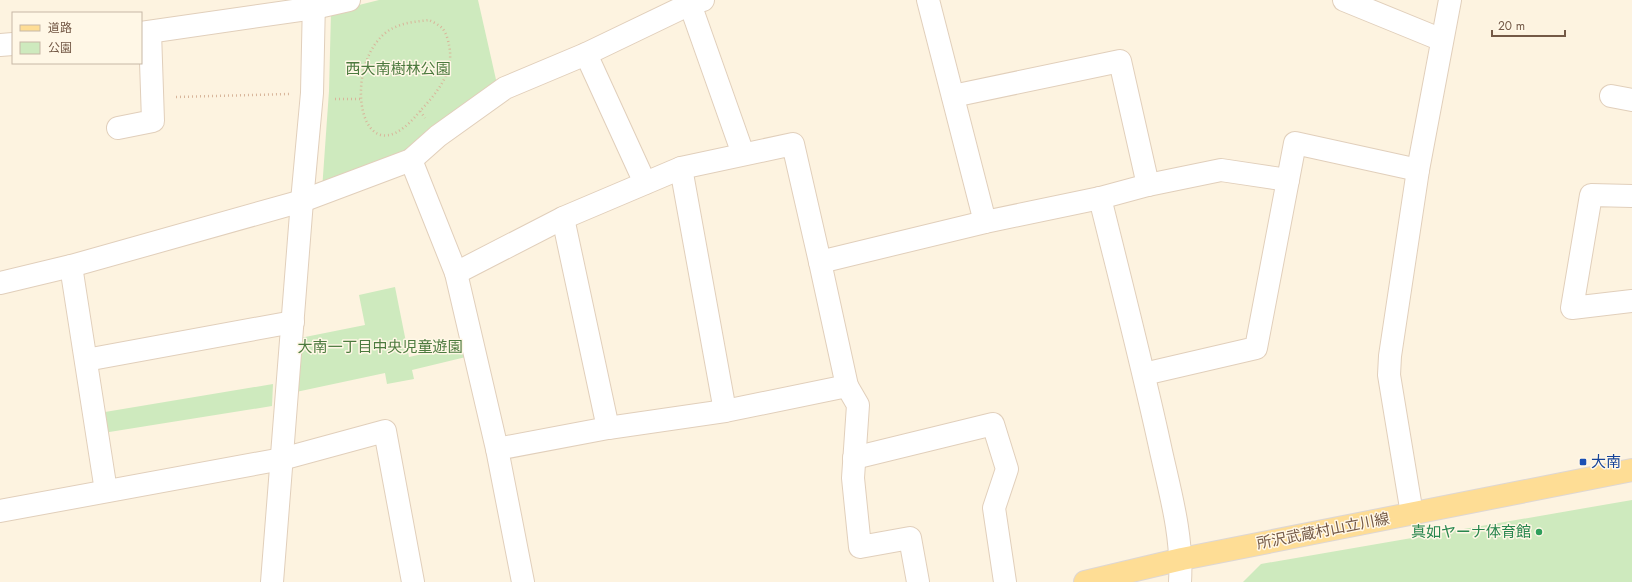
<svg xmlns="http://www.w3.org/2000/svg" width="1632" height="582" viewBox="0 0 1632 582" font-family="Jost,'Noto Sans JP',sans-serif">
<rect width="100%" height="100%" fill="#fdf3e0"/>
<g fill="#ceeabe">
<path d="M379 0H478L497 84 416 144 358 176 322 190 329 91 331 12Z"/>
<path d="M395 287 409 357 467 344 470 356 412 370 414 379 387 384 385 373 296 392 300 338 365 325 359 295Z"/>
<path d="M273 384 272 406 103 433 99 413Z"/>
<path d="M1632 500V582H1243L1261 564Z"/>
</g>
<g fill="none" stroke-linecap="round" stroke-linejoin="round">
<g stroke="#e1cfbb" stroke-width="24">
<g id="minor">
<path d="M928 0 985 222"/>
<path d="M1344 0 1442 40"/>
<path d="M690 4 743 154"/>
<path d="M141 33 314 8 349 0"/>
<path d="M0 45 13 44"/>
<path d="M586 54 645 183"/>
<path d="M953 96 1120 61 1148 185"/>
<path d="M1611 96 1632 100"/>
<path d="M118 128 153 121 150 32"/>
<path d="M411 160 456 273 497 449 523 582"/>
<path d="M681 168 725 411"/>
<path d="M1632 196 1591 195 1572 308 1632 301"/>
<path d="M1100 198C1120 279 1141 360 1159 442 1169 489 1183 534 1180 582"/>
<path d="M563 218 608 428"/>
<path d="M71 266 106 491"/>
<path d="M456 273 563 218 681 168 793 144 820 262 985 222 1100 198 1148 185 1221 170 1288 180"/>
<path d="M0 283 71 266 302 201 411 160 438 136 505 88 586 54 690 4 703 0"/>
<path d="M86 360 293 322"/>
<path d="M1144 374 1256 348 1295 143 1418 170"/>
<path d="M847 386 858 405 853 478 860 547 910 538 918 582"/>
<path d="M497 449 608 428 725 411 847 386 820 262"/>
<path d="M854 458 993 424 1007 469 994 508 1005 582"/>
<path d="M0 511 282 459 385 431 413 582"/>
<path d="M1412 514 1389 375 1390 356 1418 170 1450 0"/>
<path d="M272 582 302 201 312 93 314 0"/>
</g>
</g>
<g stroke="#ded7d3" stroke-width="24">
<path id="major" d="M1085 582 1182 559 1632 470"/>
</g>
<g stroke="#d8b59a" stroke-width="2.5" stroke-dasharray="1 3" stroke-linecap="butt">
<path d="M176 97 289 94"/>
<path d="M335 99H360"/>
<path d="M420 111C362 184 341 74 383 35 396 23 413 22 429 20 433 22 439 25 442 28 446 32 448 40 449 45 455 71 437 93 420 111L425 118"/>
</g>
<use href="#minor" stroke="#fff" stroke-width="22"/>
<use href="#major" stroke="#fedd95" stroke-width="22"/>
</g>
<rect fill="#1a4fb4" stroke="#fff7e6" stroke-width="1.5" x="1579" y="458" width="8" height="8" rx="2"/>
<circle fill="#2e9e5b" stroke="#fff7e6" stroke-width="1.5" cx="1539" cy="532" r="4"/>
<g text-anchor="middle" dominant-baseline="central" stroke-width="3" stroke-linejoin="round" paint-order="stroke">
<g font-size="15" fill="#4c7a3e" stroke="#fff7e6">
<text x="398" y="69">西大南樹林公園</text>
<text x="380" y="347">大南一丁目中央児童遊園</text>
</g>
<g font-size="15" fill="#164399" stroke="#fff7e6" text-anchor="start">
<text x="1591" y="462">大南</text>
</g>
<g font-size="15" fill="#745946" stroke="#fff7e6">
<text transform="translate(1323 531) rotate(-11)">所沢武蔵村山立川線</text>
</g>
<g font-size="15" fill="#27864d" stroke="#fff7e6" text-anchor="end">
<text x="1531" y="532">真如ヤーナ体育館</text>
</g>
</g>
<rect x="12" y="12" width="130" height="52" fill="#fff7e6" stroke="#c7b8a6"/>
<rect x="20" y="25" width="20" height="6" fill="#fedd95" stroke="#c7b8a6"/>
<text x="48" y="32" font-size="12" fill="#745946">道路</text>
<rect x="20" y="42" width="20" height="12" fill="#ceeabe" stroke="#c7b8a6"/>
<text x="48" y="52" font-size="12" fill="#745946">公園</text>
<path d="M1492 30v6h73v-6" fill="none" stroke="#745946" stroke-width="2"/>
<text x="1498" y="30" font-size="12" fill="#745946" stroke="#fff7e6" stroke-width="3" paint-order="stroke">20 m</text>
</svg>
